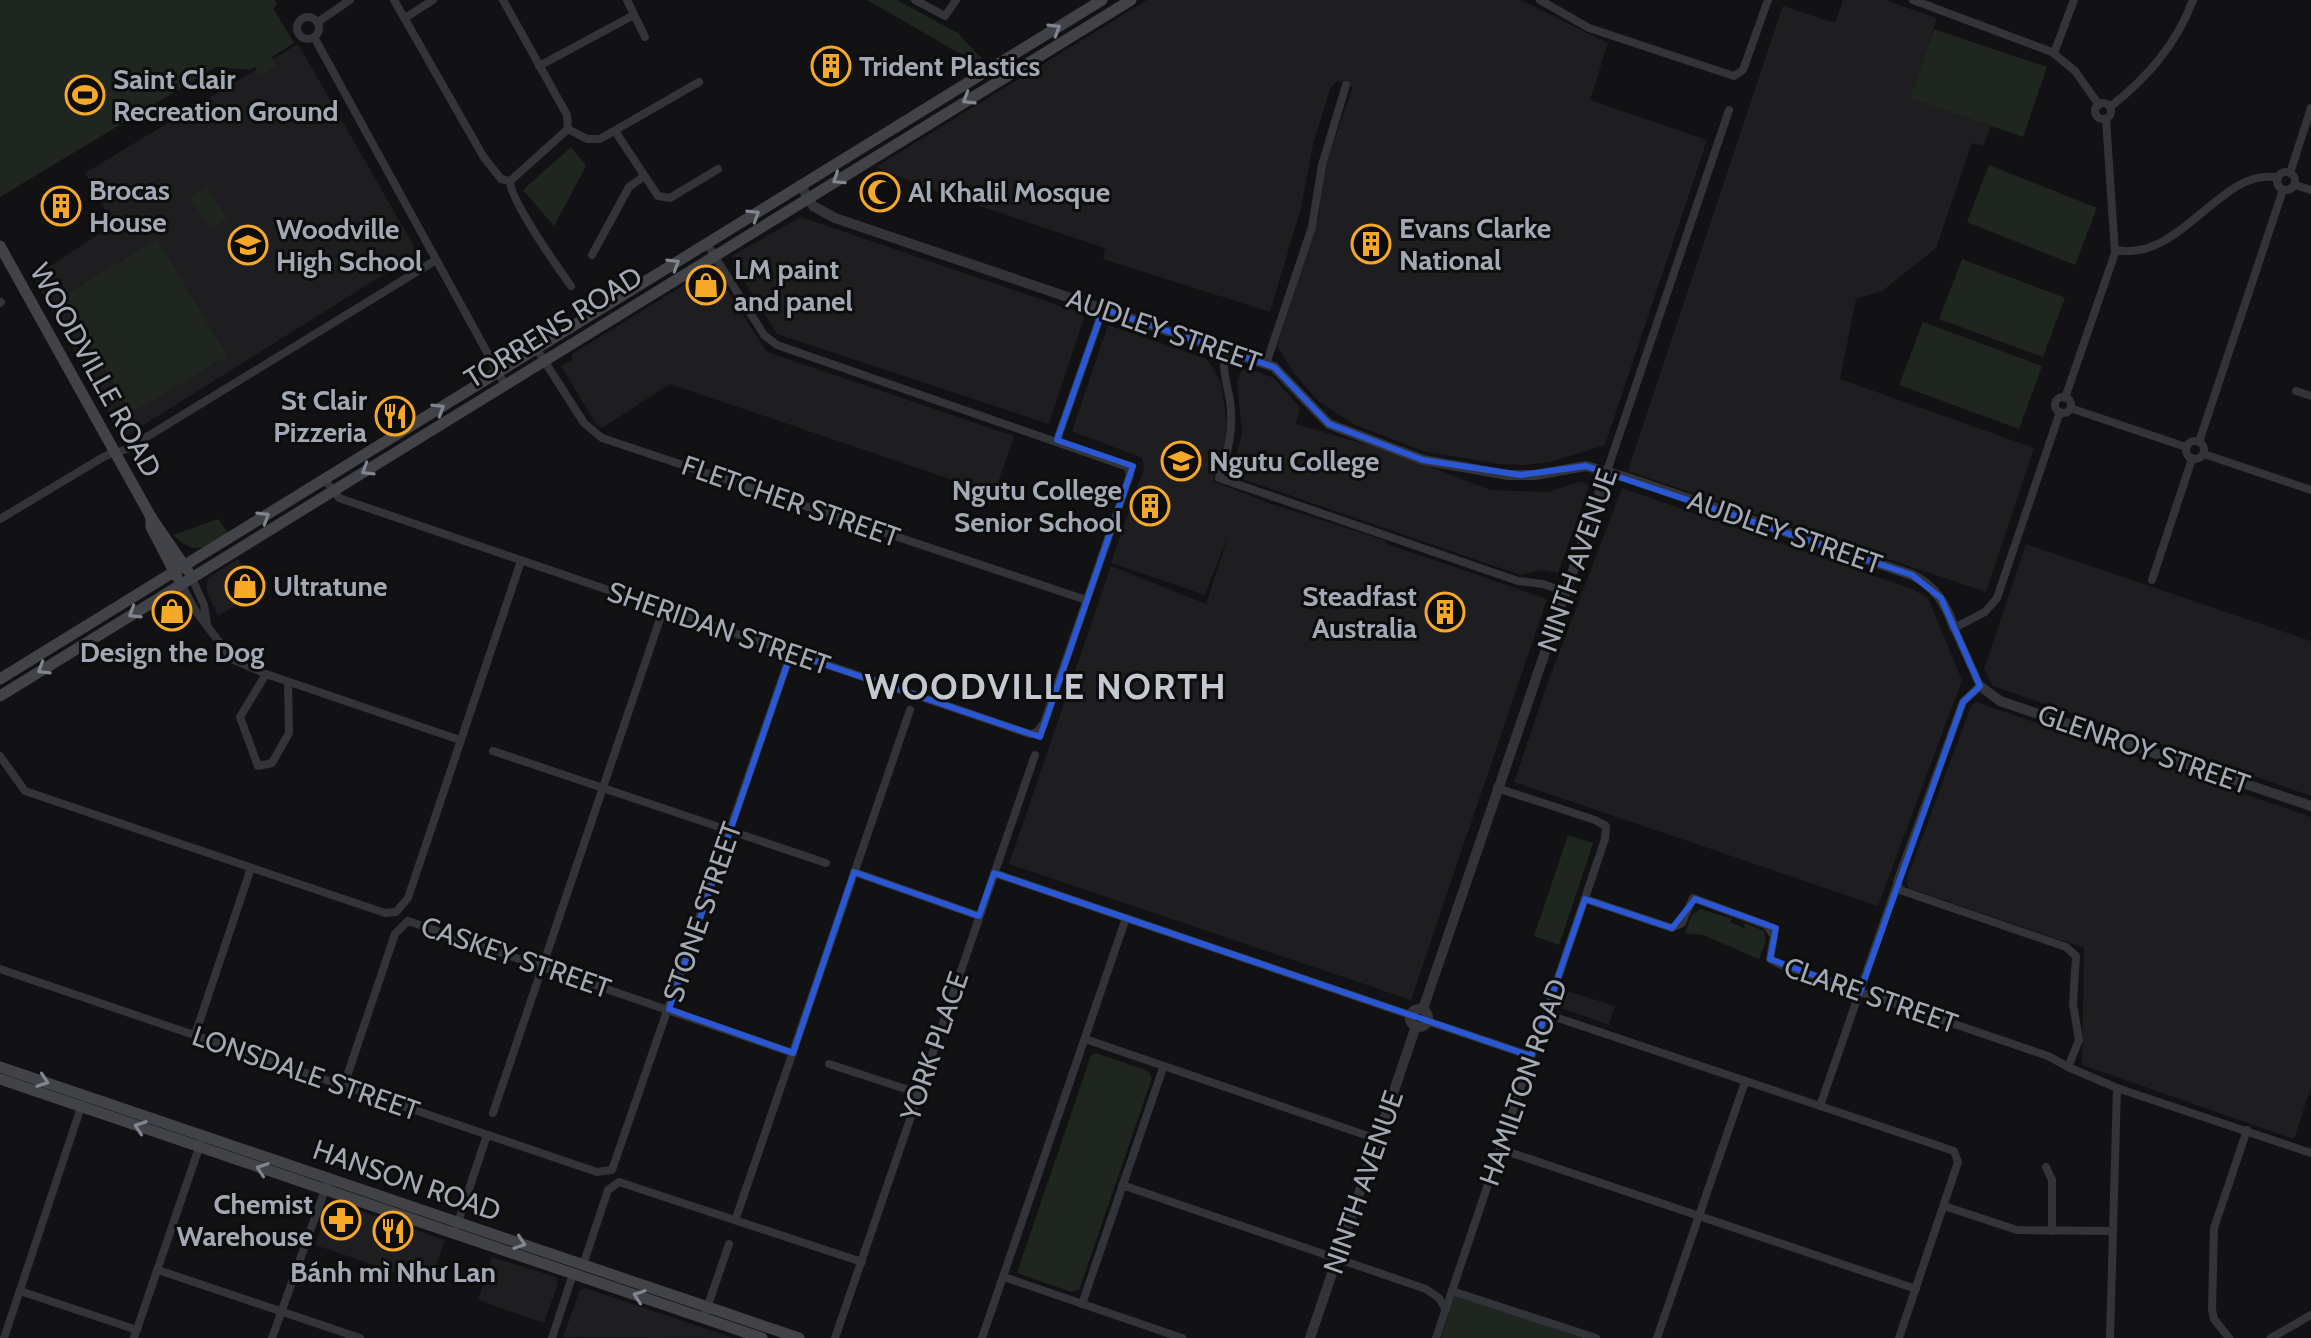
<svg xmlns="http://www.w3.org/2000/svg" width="2311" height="1338" viewBox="0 0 2311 1338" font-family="Cabin,sans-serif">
<rect width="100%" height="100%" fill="#121214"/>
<g fill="#1e1e21">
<path d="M1147 0H1521L1608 43 1590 100 1707 140 1605 445 1551 462 1523 465 1498 464 1423 451 1353 424 1318 401 1294 373 1277 346 1319 216 1324 169 1353 87 1337 81 1330 89 1313 145 1301 208 1270 312 1103 259 1105 248 926 188 876 167Z"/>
<path d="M1843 0H1885L1937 18 1911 98 1991 126 1983 146 1972 143 1936 248 1882 291 1856 299 1840 379 2034 448 1986 592 1628 471 1783 6 1835 23Z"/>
<path d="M298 44 418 253 123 438 33 277 113 225 85 173Z"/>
<path d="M801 217 1081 313 1084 318 1049 424 777 334 732 262 733 255Z"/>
<path d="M710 269 715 272 767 352 1014 436 994 494 670 384 602 428 596 424 561 366 572 360V354Z"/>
<path d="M1108 325 1207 359 1221 382 1227 423 1225 444 1213 481 1271 504 1384 540 1387 544 1547 599 1411 1000 1009 864 1111 566 1206 604 1230 530 1205 595 1111 563 1144 468 1142 458 1072 431Z"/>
<path d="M1243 367 1274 378 1300 408 1296 424 1392 452 1490 490 1548 492 1582 481 1589 486 1558 573 1542 570 1520 575 1231 475 1242 433 1237 381Z"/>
<path d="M1622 488 1912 589 1928 598 1962 680 1878 906 1514 782 1546 687Z"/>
<path d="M2026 544 2311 641V796L1993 686 1984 669Z"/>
<path d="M238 559 259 591 218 616 206 589 208 578Z"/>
<path d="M1976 702 2311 817V1087L2294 1139 2082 1065 2084 948 1909 888 1906 881 1971 706Z"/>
<path d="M1564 990 1615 1006 1609 1025 1561 1008Z"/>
<path d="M334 1202 445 1240 430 1284 315 1245 329 1205Z"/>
<path d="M492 1257 556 1277 558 1283 544 1323 478 1300Z"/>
<path d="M585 1288 641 1307 733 1338 563 1337 580 1290Z"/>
</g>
<g fill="#1e261f">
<path d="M0 0H275L277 5 273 8 294 43 272 57 276 65 260 75 255 67 250 70 216 67 0 197Z"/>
<path d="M867 0H897L958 33 983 60 978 64Z"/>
<path d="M1934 29 2047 67 2023 137 1910 98Z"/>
<path d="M571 147 586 166 554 226 523 190Z"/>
<path d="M1989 165 2097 208 2075 265 1967 222Z"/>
<path d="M207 187 227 219 210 229 190 197Z"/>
<path d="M157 239 227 356 131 413 62 297Z"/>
<path d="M1962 259 2065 298 2043 357 1939 319Z"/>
<path d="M1923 322 2042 366 2019 429 1899 385Z"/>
<path d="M218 519 228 533C203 548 197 557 173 535Z"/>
<path d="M1568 835 1593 843 1559 945 1534 936Z"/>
<path d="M1701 909 1732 919 1730 922 1744 928 1745 923 1764 931 1766 941 1759 959 1703 935 1685 933 1692 914Z"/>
<path d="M1096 1053 1148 1071 1152 1078 1079 1290 1071 1292 1017 1273 1091 1055Z"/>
<path d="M1455 1295 1582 1338H1441Z"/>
</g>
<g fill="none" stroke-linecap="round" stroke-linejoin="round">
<g stroke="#333439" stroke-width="8">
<path d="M394 0 483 156 501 179 510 181C510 200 558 268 571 286"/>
<path d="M503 0 567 115 568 129"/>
<path d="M627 0 645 37"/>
<path d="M915 0 945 16 956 0"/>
<path d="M1540 0 1589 28 1734 76 1743 70 1768 0"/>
<path d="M1913 0 2052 52 2075 71 2099 105"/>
<circle cx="308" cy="28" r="11"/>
<path d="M405 18 433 0"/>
<path d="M318 22 350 0"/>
<path d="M314 37 505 385"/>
<path d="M2054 53 2074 0"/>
<path d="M539 66 634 15"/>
<circle cx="2103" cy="111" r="8"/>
<path d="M2110 107C2147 78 2176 45 2193 0"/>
<path d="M568 129 587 139H600L699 82"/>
<path d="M615 131 658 196 670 198 718 169"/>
<circle cx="2286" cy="181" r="9"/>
<path d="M2290 173 2311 108"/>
<path d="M510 181 568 129"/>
<path d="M2295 185 2311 190"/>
<path d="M2116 250C2181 263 2222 165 2278 178"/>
<path d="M592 255 629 187 643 177"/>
<path d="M0 303 1 302"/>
<path d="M536 348 584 423 602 438 1086 600"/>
<path d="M1226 351C1221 370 1227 382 1230 401 1234 429 1228 452 1219 478L1518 581 1543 584 1566 592"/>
<path d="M1266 364 1312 227 1322 165 1346 85"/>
<path d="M2296 391 2311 396"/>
<circle cx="2063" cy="405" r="8"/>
<path d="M2065 398 2115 253 2106 119"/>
<path d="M2070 408 2186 447"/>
<path d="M2060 412 1997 598 1985 612 1954 628 1980 686 1963 702 1897 882 1900 890 2066 947 2076 956 2073 1004 2079 1040 2068 1067 2117 1088 2110 1338"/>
<path d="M1057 440 1103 309"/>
<circle cx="2195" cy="450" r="9"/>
<path d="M2199 442 2283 190"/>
<path d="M2204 454 2311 490"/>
<path d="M1607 471 1729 110"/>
<path d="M324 479 339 498 1030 734 1037 732 1044 723 1130 475 1128 467 777 345 764 335 707 244"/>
<path d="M0 519 105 456 127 449 436 260"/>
<path d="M192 578 204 605 207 624"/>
<path d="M2152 580 2192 459"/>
<path d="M181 584 195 610 232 659 266 674 460 740"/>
<path d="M266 674 240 717 258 766 272 763 289 733 288 682"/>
<path d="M493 751 826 863"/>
<path d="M0 756 25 791 385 913 396 912 408 898 521 561"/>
<path d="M854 872 979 916"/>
<path d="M994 873 1410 1015"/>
<path d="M1585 899 1672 928 1682 923 1693 898 1766 925 1774 936 1770 959 1779 964 2048 1056 2068 1067"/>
<path d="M0 969 597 1172 612 1170 791 653"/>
<path d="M1546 1014 1954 1151 1958 1162 1899 1338"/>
<path d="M1427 1021 1531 1056"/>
<path d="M195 1035 251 868"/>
<path d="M1085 1039 1377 1139"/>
<path d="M829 1064 918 1093"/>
<path d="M344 1085 395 934 408 921 793 1053"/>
<path d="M2117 1088 2311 1153"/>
<path d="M1820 1106 1897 884"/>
<path d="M493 1113 663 610"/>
<path d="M1500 1149 1916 1289"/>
<path d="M2046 1167 2052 1180V1231"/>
<path d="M1122 1185 1426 1289 1439 1298 1446 1310"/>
<path d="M1944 1206 2017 1230 2112 1231"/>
<path d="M736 1218 910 710"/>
<path d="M457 1225 487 1135"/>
<path d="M583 1265 608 1190 619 1182 862 1262"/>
<path d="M158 1270 360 1338"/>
<path d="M1004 1277 1182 1338"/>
<path d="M20 1291 137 1330"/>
<path d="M1452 1291 1596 1338"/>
<path d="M1082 1304 1163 1068"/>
<path d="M706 1311 729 1244"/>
<path d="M4 1338 82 1104"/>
<path d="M134 1338 203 1136"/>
<path d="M272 1338 327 1184"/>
<path d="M552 1338 573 1274"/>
<path d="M835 1338 1035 755"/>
<path d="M982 1338 1126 918"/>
<path d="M1436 1338 1605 839 1606 826 1595 820 1497 788"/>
<path d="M1657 1338 1745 1082"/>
<path d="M2229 1338 2214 1319 2212 1309 2214 1228 2247 1130"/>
<path d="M2271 1338 2311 1315"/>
</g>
<g stroke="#333439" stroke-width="10">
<path d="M801 186 813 206 835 218 1274 367 1329 424 1423 460 1508 475H1535L1586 466 1625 477 1912 575C1935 586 1946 604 1954 628"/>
<path d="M1980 686 2000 701 2311 806"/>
<circle cx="1419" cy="1018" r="9"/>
<path d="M1423 1009 1607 471"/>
<path d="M1310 1338 1416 1026"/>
</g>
<g stroke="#414349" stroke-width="11">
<path d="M0 246 151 517 188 571"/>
<path d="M151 517V527L177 577"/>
<path d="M0 679 1102 0"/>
<path d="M0 696 1131 0"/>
<path d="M0 1067 799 1338"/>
<path d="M0 1079 762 1338"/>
</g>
</g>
<defs><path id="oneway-chevron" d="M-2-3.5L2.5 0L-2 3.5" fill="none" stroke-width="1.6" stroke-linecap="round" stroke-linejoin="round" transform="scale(2)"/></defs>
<g stroke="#81858f">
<use href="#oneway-chevron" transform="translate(1055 29) rotate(-31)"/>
<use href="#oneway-chevron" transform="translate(968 99) rotate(149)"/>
<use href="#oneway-chevron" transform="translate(838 179) rotate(147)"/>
<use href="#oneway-chevron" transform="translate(754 215) rotate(-32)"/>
<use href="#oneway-chevron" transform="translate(674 264) rotate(-32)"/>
<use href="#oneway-chevron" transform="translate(439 409) rotate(-32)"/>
<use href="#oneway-chevron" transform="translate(367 470) rotate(148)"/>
<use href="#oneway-chevron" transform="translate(264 517) rotate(-32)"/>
<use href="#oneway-chevron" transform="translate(134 613) rotate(148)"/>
<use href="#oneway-chevron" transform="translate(43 669) rotate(148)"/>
<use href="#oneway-chevron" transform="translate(43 1081) rotate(19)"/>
<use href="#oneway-chevron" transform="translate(140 1127) rotate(-161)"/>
<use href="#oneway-chevron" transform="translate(262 1169) rotate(-161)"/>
<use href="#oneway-chevron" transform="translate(520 1243) rotate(19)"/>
<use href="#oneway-chevron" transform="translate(639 1296) rotate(-161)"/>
</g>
<path fill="none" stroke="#2a57d4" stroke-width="6" stroke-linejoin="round" d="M1103 309 1274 367 1329 424 1423 460 1521 475 1586 466 1912 575 1941 598 1980 686 1963 702 1860 992 1770 959 1776 928 1695 899 1672 928 1585 899 1531 1056 994 873 979 916 854 872 793 1053 669 1009 791 653 1040 737 1133 466 1057 440Z"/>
<defs>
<g id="building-ring" transform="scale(2)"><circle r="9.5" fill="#0d0d0e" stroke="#f6a828" stroke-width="1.5"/><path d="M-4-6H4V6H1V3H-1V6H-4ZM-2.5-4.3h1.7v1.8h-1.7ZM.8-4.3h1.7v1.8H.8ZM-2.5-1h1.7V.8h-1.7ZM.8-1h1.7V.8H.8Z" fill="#f6a828"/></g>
<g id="stadium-ring" transform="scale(2)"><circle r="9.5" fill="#0d0d0e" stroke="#f6a828" stroke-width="1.5"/><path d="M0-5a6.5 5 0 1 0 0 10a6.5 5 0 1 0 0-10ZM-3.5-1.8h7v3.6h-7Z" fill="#f6a828"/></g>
<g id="mosque-ring" transform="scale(2)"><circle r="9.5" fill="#0d0d0e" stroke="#f6a828" stroke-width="1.5"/><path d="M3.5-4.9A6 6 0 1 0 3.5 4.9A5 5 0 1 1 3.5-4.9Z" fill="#f6a828"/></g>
<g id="school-ring" transform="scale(2)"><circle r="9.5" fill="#0d0d0e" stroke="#f6a828" stroke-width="1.5"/><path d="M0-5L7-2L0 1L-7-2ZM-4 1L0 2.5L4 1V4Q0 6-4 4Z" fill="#f6a828"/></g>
<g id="shop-ring" transform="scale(2)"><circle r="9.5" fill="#0d0d0e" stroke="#f6a828" stroke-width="1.5"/><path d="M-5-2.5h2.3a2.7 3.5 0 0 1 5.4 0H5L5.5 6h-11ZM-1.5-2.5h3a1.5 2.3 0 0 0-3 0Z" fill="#f6a828"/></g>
<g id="restaurant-ring" transform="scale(2)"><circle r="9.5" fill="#0d0d0e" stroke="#f6a828" stroke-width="1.5"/><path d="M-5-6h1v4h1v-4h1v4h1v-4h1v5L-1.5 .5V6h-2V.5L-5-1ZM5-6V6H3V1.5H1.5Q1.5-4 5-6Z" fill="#f6a828"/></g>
<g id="pharmacy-ring" transform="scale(2)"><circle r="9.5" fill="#0d0d0e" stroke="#f6a828" stroke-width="1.5"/><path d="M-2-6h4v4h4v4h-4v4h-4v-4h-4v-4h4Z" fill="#f6a828"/></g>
</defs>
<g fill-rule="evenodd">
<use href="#building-ring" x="831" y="66"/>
<use href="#stadium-ring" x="85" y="95"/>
<use href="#mosque-ring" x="880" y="192"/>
<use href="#building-ring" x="61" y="206"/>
<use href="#building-ring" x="1371" y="244"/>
<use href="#school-ring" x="248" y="245"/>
<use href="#shop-ring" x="706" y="285"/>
<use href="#restaurant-ring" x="395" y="416"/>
<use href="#school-ring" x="1181" y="461"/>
<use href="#building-ring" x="1150" y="506"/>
<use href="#shop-ring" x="245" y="586"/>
<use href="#shop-ring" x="172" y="611"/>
<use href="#building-ring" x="1445" y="612"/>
<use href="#pharmacy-ring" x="341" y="1220"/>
<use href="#restaurant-ring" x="393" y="1231"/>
</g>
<g text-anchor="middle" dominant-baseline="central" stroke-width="6" stroke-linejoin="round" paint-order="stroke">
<g font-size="28" font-weight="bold" fill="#a3a9b4" stroke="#0d0d0e" text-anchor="start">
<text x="859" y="66">Trident Plastics</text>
<text x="113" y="79">Saint Clair<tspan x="113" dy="32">Recreation Ground</tspan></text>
<text x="89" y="190">Brocas<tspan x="89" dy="32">House</tspan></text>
<text x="908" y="192">Al Khalil Mosque</text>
<text x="1399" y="228">Evans Clarke<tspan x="1399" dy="32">National</tspan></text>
<text x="276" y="229">Woodville<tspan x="276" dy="32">High School</tspan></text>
<text x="734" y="269">LM paint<tspan x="734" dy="32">and panel</tspan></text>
<text x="367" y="400" text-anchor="end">St Clair<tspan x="367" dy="32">Pizzeria</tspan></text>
<text x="1209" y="461">Ngutu College</text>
<text x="1122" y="490" text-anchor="end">Ngutu College<tspan x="1122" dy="32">Senior School</tspan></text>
<text x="273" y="586">Ultratune</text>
<text x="1417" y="596" text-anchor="end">Steadfast<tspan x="1417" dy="32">Australia</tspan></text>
<text x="172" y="652" text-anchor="middle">Design the Dog</text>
<text x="313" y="1204" text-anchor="end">Chemist<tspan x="313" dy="32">Warehouse</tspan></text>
<text x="393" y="1272" text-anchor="middle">Bánh mì Như Lan</text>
</g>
<g font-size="28" fill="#a3a9b4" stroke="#0d0d0e">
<text transform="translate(553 327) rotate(-32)">TORRENS ROAD</text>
<text transform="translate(1164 330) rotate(19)">AUDLEY STREET</text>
<text transform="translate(96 370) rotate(61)">WOODVILLE ROAD</text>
<text transform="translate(791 501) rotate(19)">FLETCHER STREET</text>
<text transform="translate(1785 532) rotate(19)">AUDLEY STREET</text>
<text transform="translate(1577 560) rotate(-71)">NINTH AVENUE</text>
<text transform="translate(719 628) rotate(19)">SHERIDAN STREET</text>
<text transform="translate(2144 749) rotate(19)">GLENROY STREET</text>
<text transform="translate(702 912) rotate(-71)">STONE STREET</text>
<text transform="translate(516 957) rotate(19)">CASKEY STREET</text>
<text transform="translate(1871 995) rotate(19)">CLARE STREET</text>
<text transform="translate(934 1046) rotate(-71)">YORK PLACE</text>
<text transform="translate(306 1073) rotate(19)">LONSDALE STREET</text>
<text transform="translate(1523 1082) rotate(-71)">HAMILTON ROAD</text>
<text transform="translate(407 1180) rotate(19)">HANSON ROAD</text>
<text transform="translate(1363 1182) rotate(-71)">NINTH AVENUE</text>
</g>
<g font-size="36" font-weight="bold" letter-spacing="2" fill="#c4c8d0" stroke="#0d0d0e">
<text x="1046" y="686">WOODVILLE NORTH</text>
</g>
</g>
</svg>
